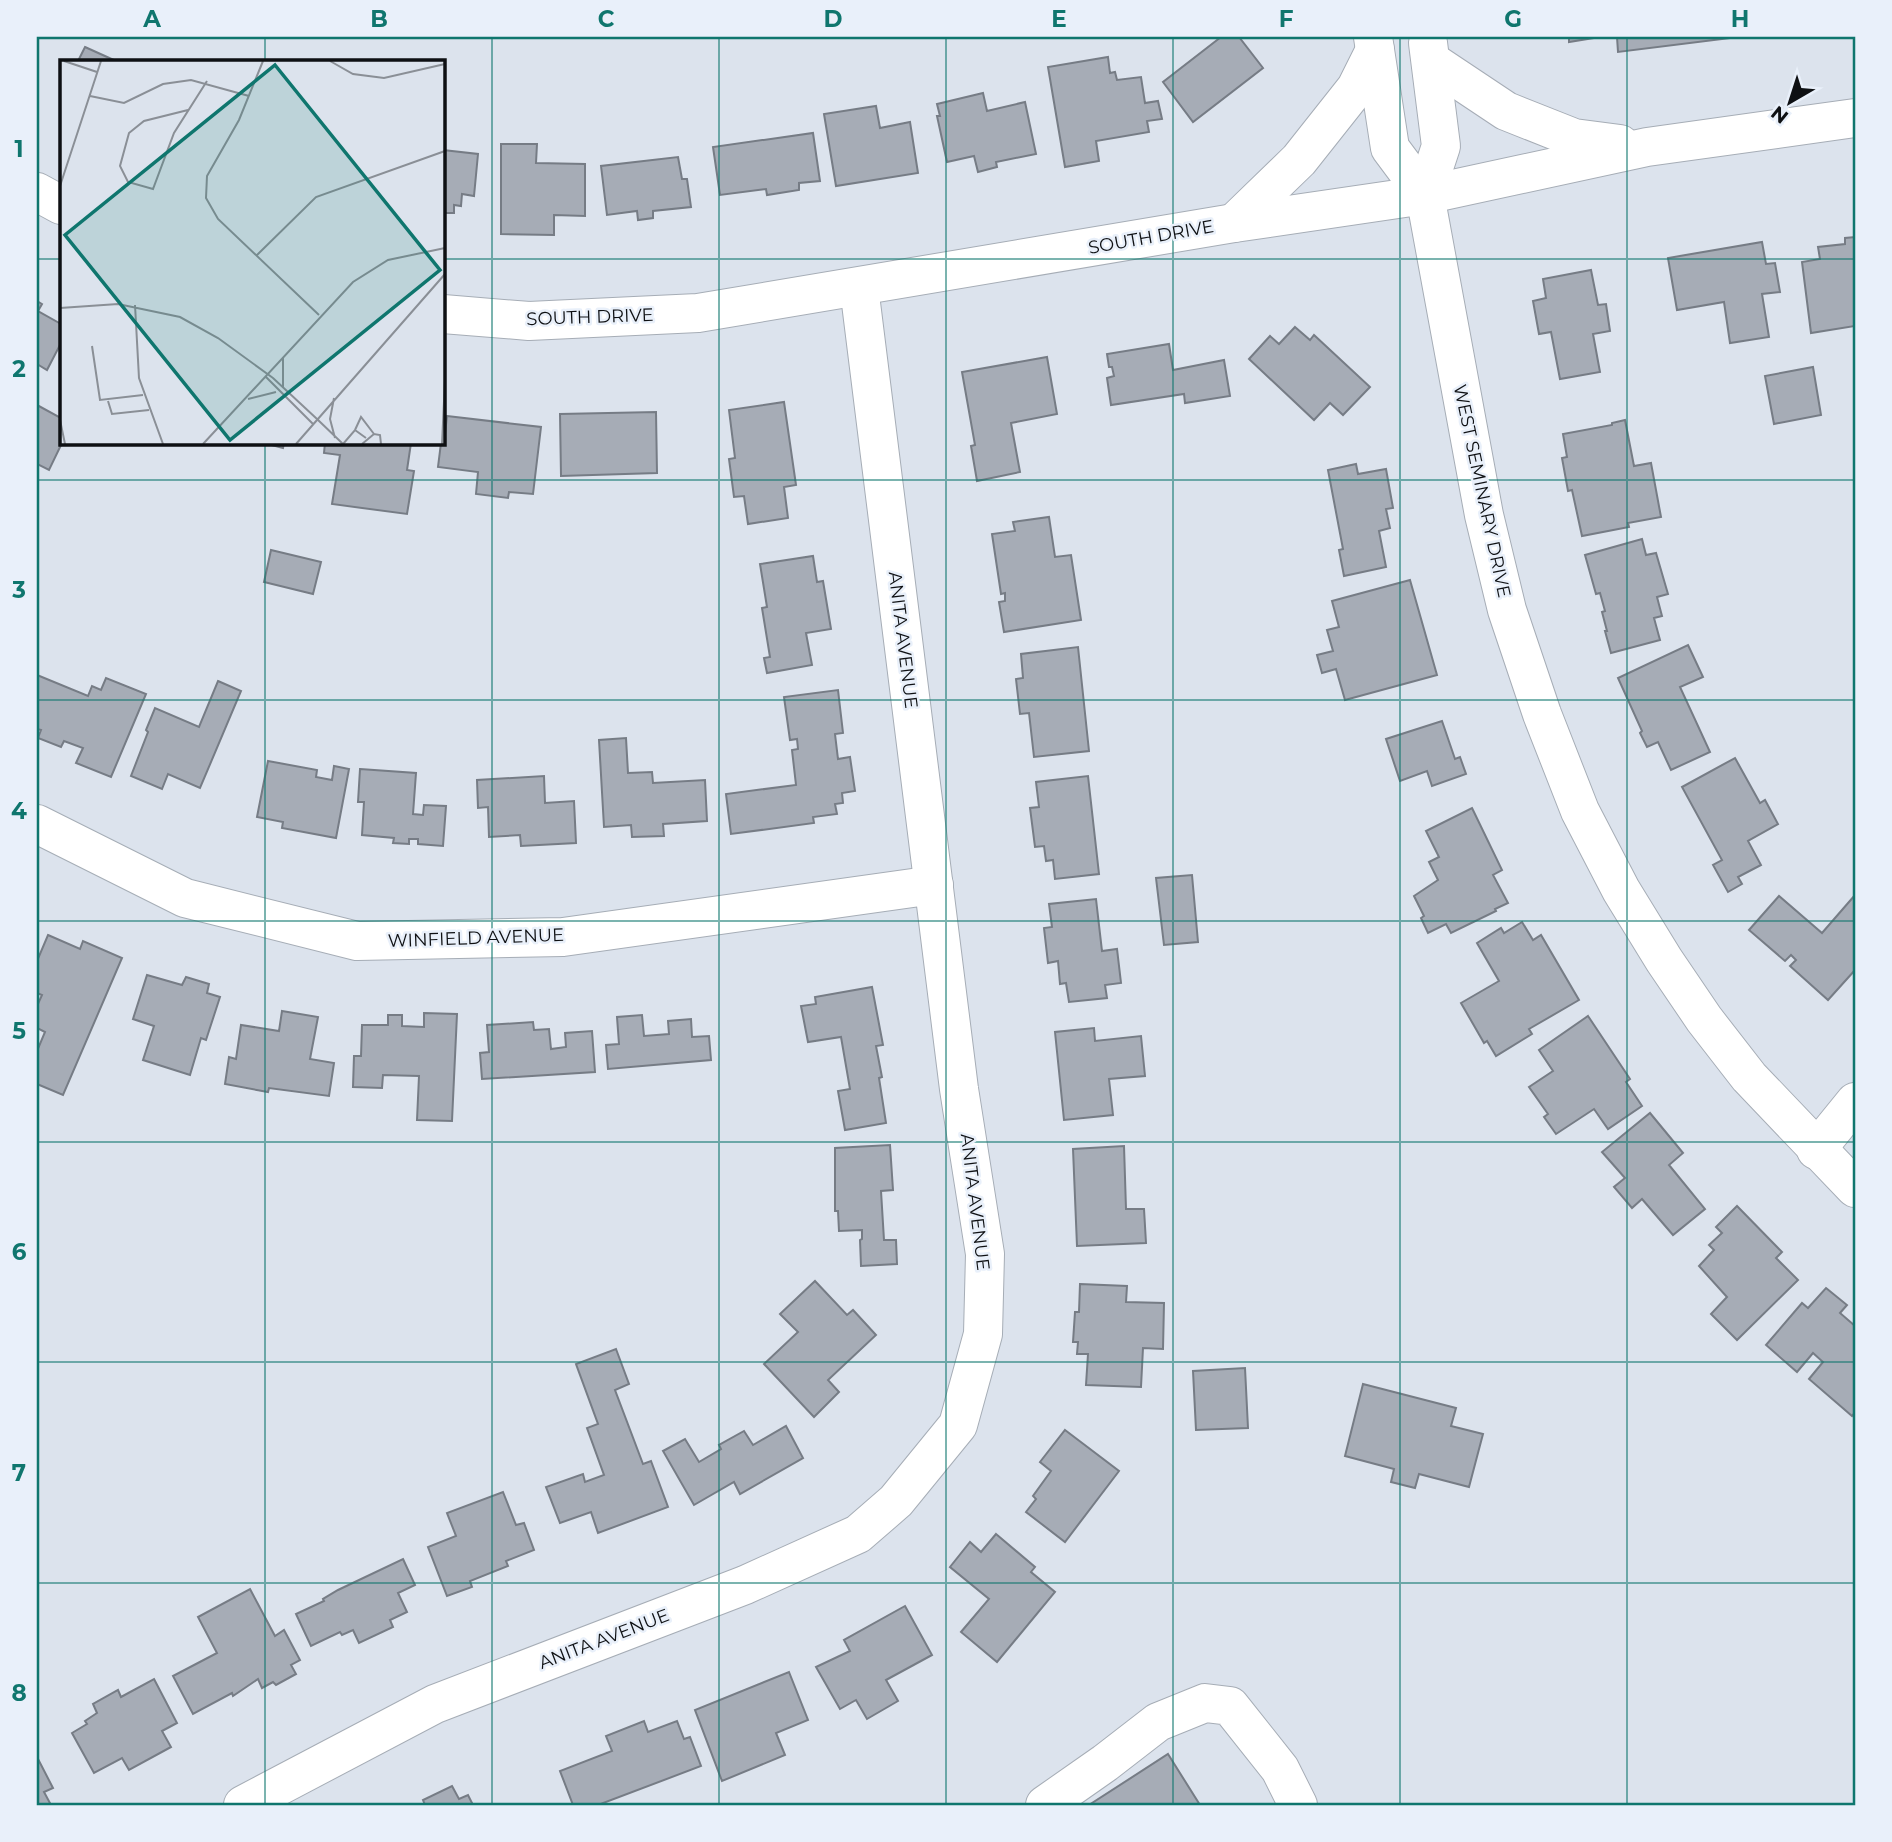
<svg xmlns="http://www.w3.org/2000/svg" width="1892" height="1842" viewBox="0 0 1892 1842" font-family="Montserrat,sans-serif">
<rect width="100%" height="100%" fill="#dce3ed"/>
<g fill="#a6acb6" stroke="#767c85" stroke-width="2">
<path d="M1221 37H1239L1263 68 1193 122 1163 82Z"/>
<path d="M1569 37H1600L1569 42Z"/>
<path d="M1617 37H1729L1730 38 1618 52Z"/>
<path d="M85 47 116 61H78Z"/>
<path d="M1108 57 1110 73 1115 72 1117 80 1141 77 1145 103 1158 101 1162 119 1147 121 1149 132 1096 141 1099 161 1065 167 1048 67Z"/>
<path d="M983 93 987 111 1025 102 1036 154 996 162 997 167 978 172 974 156 947 162 937 116H940L937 104Z"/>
<path d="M876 106 880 128 910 122 918 173 836 186 824 114Z"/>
<path d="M813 133 820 181 799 183V190L767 195 766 189 720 195 713 147Z"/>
<path d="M501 144H537L536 163 585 164V216L554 215V235L501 234Z"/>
<path d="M443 150 478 154 474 196 462 194 461 206 454 205V213H443Z"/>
<path d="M678 157 682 179H687L691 207 653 211V218L638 220 637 211 607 215 601 166Z"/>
<path d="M1855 237V326L1811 333 1802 262 1820 259 1818 247 1845 244V238Z"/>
<path d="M1762 242 1766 264 1775 263 1780 292 1762 294 1769 337 1730 343 1724 302 1677 310 1668 258Z"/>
<path d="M1591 270 1598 305 1606 304 1610 331 1593 334 1600 372 1560 379 1551 332 1539 334 1533 301 1546 298 1543 279Z"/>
<path d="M37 301 42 304 38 311 61 324V343L47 370 37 364Z"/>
<path d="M1295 327 1310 340 1314 335 1370 387 1343 415 1330 403 1314 420 1249 359 1270 336 1279 344Z"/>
<path d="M1169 344 1173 370 1224 360 1230 396 1185 403 1184 394 1111 405 1107 378 1114 376 1112 367H1109L1107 354Z"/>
<path d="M1047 357 1057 414 1011 423 1020 472 977 481 971 446 975 445 962 372Z"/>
<path d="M1813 367 1821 415 1774 424 1765 376Z"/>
<path d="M784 402 796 485 784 487 788 518 748 524 744 496 734 497 729 459 735 458 729 410Z"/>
<path d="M37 405 61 418 62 443 49 470 37 464Z"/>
<path d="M656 412 657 473 561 476 560 414Z"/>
<path d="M447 416 541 427 533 494 509 492 508 498 476 494 478 472 438 467 441 443H444Z"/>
<path d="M1625 420 1634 466 1651 463 1661 517 1628 523 1629 527 1582 536 1572 490 1568 491 1562 458 1567 457 1563 434 1612 425V423Z"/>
<path d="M264 443H284L283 448Z"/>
<path d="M325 443H411L407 470 414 471 407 514 332 504 340 455 324 453Z"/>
<path d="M1356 464 1358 474 1386 469 1393 508 1386 509 1390 528 1379 531 1386 567 1344 576 1339 550 1343 549 1328 470Z"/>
<path d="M1049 517 1055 557 1071 555 1081 620 1004 632 999 602 1005 601V593L1001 594 992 534 1015 531 1013 522Z"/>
<path d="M1642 539 1646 555 1656 553 1668 594 1657 597 1662 616 1654 618 1660 640 1611 653 1605 631H1607L1602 612 1605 611 1600 593 1596 594 1585 555Z"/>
<path d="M271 550 321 562 313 594 264 582Z"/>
<path d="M813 556 817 582 823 581 831 629 806 633 812 665 767 673 764 658 770 657 762 608 767 607 760 564Z"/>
<path d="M1410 580 1437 675 1345 700 1336 669 1322 673 1317 655 1333 651 1327 630 1339 627 1332 601Z"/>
<path d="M1688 645 1703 677 1680 687 1710 752 1671 770 1658 742 1647 747 1640 733 1642 731 1618 678Z"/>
<path d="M1078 647 1089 751 1034 757 1029 713 1020 714 1016 679 1023 678 1021 654Z"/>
<path d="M37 675 88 696 92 686 101 690 106 678 146 694 111 777 76 763 83 748 64 741 61 747 38 738 41 730 37 729Z"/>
<path d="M218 681 241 691 200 788 168 774 162 789 131 776 148 732 146 730 155 708 199 727Z"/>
<path d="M838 690 843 733 835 734 838 759 850 757 855 791 842 793 843 803 835 804 837 814 813 817 814 823 731 834 726 794 796 785 792 750 798 749 797 739 790 740 784 697Z"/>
<path d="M1442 721 1455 759 1460 757 1466 774 1432 786 1427 771 1400 781 1386 739Z"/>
<path d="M626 738 628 773 652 772 653 783 705 780 707 821 663 824 664 836 632 837 631 825 604 827 599 740Z"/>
<path d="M1735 758 1760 803 1765 800 1778 824 1748 841 1761 865 1738 877 1742 884 1728 892 1713 865 1722 860 1682 787Z"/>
<path d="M268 761 317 770 316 777 332 780 334 766 349 769 336 838 282 828 283 822 257 817Z"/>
<path d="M360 769 416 773 413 814 423 815 424 805 446 806 443 846 418 844V839H409V844L393 843 394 838 362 835 364 802H358Z"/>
<path d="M544 776 545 803 574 801 576 843 521 846 520 835 489 837 488 807 478 808 477 780Z"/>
<path d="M1088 776 1099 874 1055 879 1053 860 1046 861 1044 846 1035 847 1030 808 1039 807 1036 782Z"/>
<path d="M1472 808 1502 870 1493 875 1508 903 1495 909 1496 911 1451 933 1446 924 1428 933 1421 918 1424 916 1414 896 1438 880 1429 862 1439 857 1426 831Z"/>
<path d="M1192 875 1198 942 1164 945 1156 878Z"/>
<path d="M1855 895V970L1828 1000 1790 966 1796 960 1791 955 1785 961 1749 930 1779 896 1822 933Z"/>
<path d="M1096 899 1102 951 1117 949 1121 983 1105 985 1107 998 1069 1002 1066 983 1060 984 1058 961 1048 963 1044 928 1052 927 1049 904Z"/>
<path d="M1522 922 1533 940 1541 935 1579 1000 1529 1029 1532 1034 1496 1056 1487 1041 1484 1043 1461 1003 1499 981 1477 943 1501 928 1504 933Z"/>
<path d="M48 935 80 949 83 941 122 958 63 1095 37 1084V1051L45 1032 37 1028V1006L42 995 37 993V961Z"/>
<path d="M147 975 182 985 186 977 209 984 207 993 220 997 206 1040 201 1038 190 1075 143 1060 154 1026 133 1019Z"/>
<path d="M872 987 883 1045 876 1046 882 1077 879 1078 886 1123 845 1130 838 1091 850 1089 841 1037 808 1042 801 1006 816 1004 815 997Z"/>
<path d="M282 1011 318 1017 310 1059 334 1063 329 1096 269 1088 268 1092 225 1084 229 1057 236 1059 241 1025 279 1031Z"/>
<path d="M424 1013 457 1014 452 1121 417 1120 419 1076 383 1075 382 1088 353 1087 354 1056H361L362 1025H388V1015H402V1026L424 1027Z"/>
<path d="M642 1015 644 1036 669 1034 668 1021 691 1019 692 1037 709 1036 711 1060 608 1069 606 1045 619 1044 617 1017Z"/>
<path d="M1588 1016 1630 1079 1626 1082 1642 1106 1608 1129 1594 1109 1556 1134 1544 1117 1548 1114 1529 1087 1553 1071 1539 1050Z"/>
<path d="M533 1022 534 1030 549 1029 551 1049 566 1047 565 1033 592 1031 595 1072 482 1079 480 1053 489 1052 487 1025Z"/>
<path d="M1094 1028 1095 1041 1141 1036 1145 1076 1109 1079 1113 1115 1064 1120 1055 1032Z"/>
<path d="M1650 1113 1683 1153 1669 1165 1705 1209 1673 1235 1642 1199 1632 1208 1614 1187 1625 1178 1602 1152Z"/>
<path d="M890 1145 893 1190 881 1191 884 1240H896L897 1264 861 1266 860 1240 862 1239V1230L839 1231 838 1211H835V1148Z"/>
<path d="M1124 1146 1126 1209H1144L1146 1243 1077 1246 1073 1149Z"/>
<path d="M1737 1206 1782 1252 1776 1258 1798 1280 1737 1340 1711 1314 1727 1297 1699 1266 1714 1250 1709 1245 1722 1233 1716 1227Z"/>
<path d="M815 1281 847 1315 853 1310 876 1335 828 1380 839 1392 814 1417 764 1364 798 1332 780 1314Z"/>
<path d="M1080 1284 1127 1286 1126 1302 1164 1303 1163 1349 1143 1348 1141 1387 1086 1385 1088 1354H1077L1078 1342H1073L1075 1312H1079Z"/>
<path d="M1826 1288 1847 1305 1840 1313 1855 1326V1412L1852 1416 1809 1379 1823 1362 1813 1353 1797 1372 1766 1345 1802 1303 1808 1308Z"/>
<path d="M616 1349 629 1384 615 1390 643 1464 651 1461 668 1507 598 1533 591 1512 560 1523 546 1487 583 1474 585 1482 604 1475 587 1428 598 1424 576 1364Z"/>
<path d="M1245 1368 1248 1428 1196 1430 1193 1371Z"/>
<path d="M1363 1384 1456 1408 1451 1426 1483 1434 1469 1487 1419 1474 1415 1488 1391 1482 1394 1469 1345 1456Z"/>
<path d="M786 1426 803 1458 740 1494 734 1482 694 1505 663 1451 685 1439 699 1462 721 1449 719 1445 744 1431 753 1445Z"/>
<path d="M1065 1430 1119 1471 1065 1542 1026 1512 1036 1499 1033 1496 1051 1471 1040 1462Z"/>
<path d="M503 1492 516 1525 524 1523 534 1550 506 1561 508 1566 470 1581 472 1587 447 1596 428 1547 456 1536 447 1513Z"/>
<path d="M996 1534 1035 1567 1031 1572 1055 1592 997 1662 961 1632 989 1599 950 1567 970 1542 981 1552Z"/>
<path d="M403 1559 415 1585 398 1593 407 1612 390 1620 393 1627 359 1643 353 1630 342 1635 340 1632 311 1646 296 1614 324 1601 323 1599 338 1590Z"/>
<path d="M250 1589 275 1636 284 1630 300 1660 291 1665 296 1674 276 1685 273 1682 262 1688 258 1679 233 1696 232 1693 193 1714 173 1676 217 1653 198 1617Z"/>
<path d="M905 1606 932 1655 886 1680 898 1701 867 1719 856 1700 840 1709 816 1667 850 1651 844 1640Z"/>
<path d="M789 1672 808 1720 776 1733 785 1755 722 1781 695 1710Z"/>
<path d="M154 1679 177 1723 162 1731 171 1747 129 1770 122 1758 94 1773 72 1733 87 1724 85 1721 97 1713 93 1704 118 1690 121 1697Z"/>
<path d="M644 1721 648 1732 677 1721 684 1739 690 1737 701 1766 598 1805H573L560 1771 612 1751 606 1736Z"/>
<path d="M1168 1754 1200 1805H1089Z"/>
<path d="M37 1757 53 1788 44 1792 51 1805H37Z"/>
<path d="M452 1786 459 1799 468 1795 473 1805H425L423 1800Z"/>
</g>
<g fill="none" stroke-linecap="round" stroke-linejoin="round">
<g stroke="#a6adb6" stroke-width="40">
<g id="minor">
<path d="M1373 37 1390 148 1425 195 1484 515 1507 610 1542 714 1580 811 1621 890 1664 960 1704 1019 1749 1077 1855 1188"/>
<path d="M1431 61 1506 111 1574 138 1620 144"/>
<path d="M37 192 61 205"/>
<path d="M1425 195 1441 146 1428 43"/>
<path d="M1234 223 1299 160 1356 88 1375 50"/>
<path d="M443 314 529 321 698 313 1234 223 1425 195 1647 147 1855 118"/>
<path d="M37 824 185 898 357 941 563 937 934 885"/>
<path d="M1816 1150 1855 1102"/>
<path d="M243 1805 435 1704 745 1585 858 1534 896 1501 958 1425 983 1334 985 1254 959 1089 859 287"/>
<path d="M1045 1805 1105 1763 1158 1722 1205 1703 1230 1706 1280 1769 1298 1805"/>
</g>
</g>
<use href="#minor" stroke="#fff" stroke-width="38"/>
</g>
<path fill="none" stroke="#0f766e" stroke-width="2" stroke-opacity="0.55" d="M265 37V61M492 37V1805M719 37V1805M946 37V1805M1173 37V1805M1400 37V1805M1627 37V1805M37 259H61M443 259H1855M265 443V1805M37 480H1855M37 700H1855M37 921H1855M37 1142H1855M37 1362H1855M37 1583H1855"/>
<g text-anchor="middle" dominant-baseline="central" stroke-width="5" stroke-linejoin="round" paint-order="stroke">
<g font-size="18" fill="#0e1013" stroke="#e9f0fa">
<text transform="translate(1151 237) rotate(-10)">SOUTH DRIVE</text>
<text transform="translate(590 317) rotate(-2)">SOUTH DRIVE</text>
<text transform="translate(1482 491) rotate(78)">WEST SEMINARY DRIVE</text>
<text transform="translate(903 640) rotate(83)">ANITA AVENUE</text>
<text transform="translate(476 938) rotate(-2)">WINFIELD AVENUE</text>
<text transform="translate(975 1202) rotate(83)">ANITA AVENUE</text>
<text transform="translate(604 1639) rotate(-21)">ANITA AVENUE</text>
</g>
</g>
<g transform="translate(60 60)">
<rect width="385" height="385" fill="#dce3ed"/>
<path fill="none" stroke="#8a8f96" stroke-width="2" d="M4 1 37 12M203 1 179 60 147 116 146 138 158 159 259 255M270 1 293 14 324 18 385 4M30 36 64 43 103 24 131 20 189 36M128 50 84 61 69 73 60 106 68 122 93 129 114 73 147 21M0 126 41 1M197 195 256 137 385 91M75 245 79 318 103 384M0 248 58 244 120 257 158 278 213 318 257 359M32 286 40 340 83 335M205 316 253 364M223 327V297M274 338 270 359 275 378M188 339 216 332M48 341 52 354 89 350M257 359 283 384M0 360 5 384M295 370 301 357 314 374M143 384 293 222 328 200 385 188M236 384 385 214M283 384 295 370 306 378M302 384 314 374 320 375 321 384M382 384 385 320"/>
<path fill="#0f766e" fill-opacity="0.15" stroke="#0f766e" stroke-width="3.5" d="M215 5 380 210 170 380 5 175Z"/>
<rect width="385" height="385" fill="none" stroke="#0e1013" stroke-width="3.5"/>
</g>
<rect width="1892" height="1842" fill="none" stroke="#e9f0fa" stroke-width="77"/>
<g transform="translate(1790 102) rotate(219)" stroke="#e9f0fa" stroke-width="5" paint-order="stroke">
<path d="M0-5L12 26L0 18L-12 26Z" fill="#0e1013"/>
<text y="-10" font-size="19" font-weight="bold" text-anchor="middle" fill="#0e1013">N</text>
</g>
<rect x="38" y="38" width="1816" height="1766" fill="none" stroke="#0f766e" stroke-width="2.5"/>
<g font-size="23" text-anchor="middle" font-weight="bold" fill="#0f766e">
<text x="152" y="27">A</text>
<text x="379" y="27">B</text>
<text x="606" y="27">C</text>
<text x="833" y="27">D</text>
<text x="1059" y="27">E</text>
<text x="1286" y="27">F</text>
<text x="1513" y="27">G</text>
<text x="1740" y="27">H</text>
<text x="19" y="157">1</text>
<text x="19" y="377">2</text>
<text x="19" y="598">3</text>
<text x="19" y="819">4</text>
<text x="19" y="1039">5</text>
<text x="19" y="1260">6</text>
<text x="19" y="1481">7</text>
<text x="19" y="1701">8</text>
</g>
</svg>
